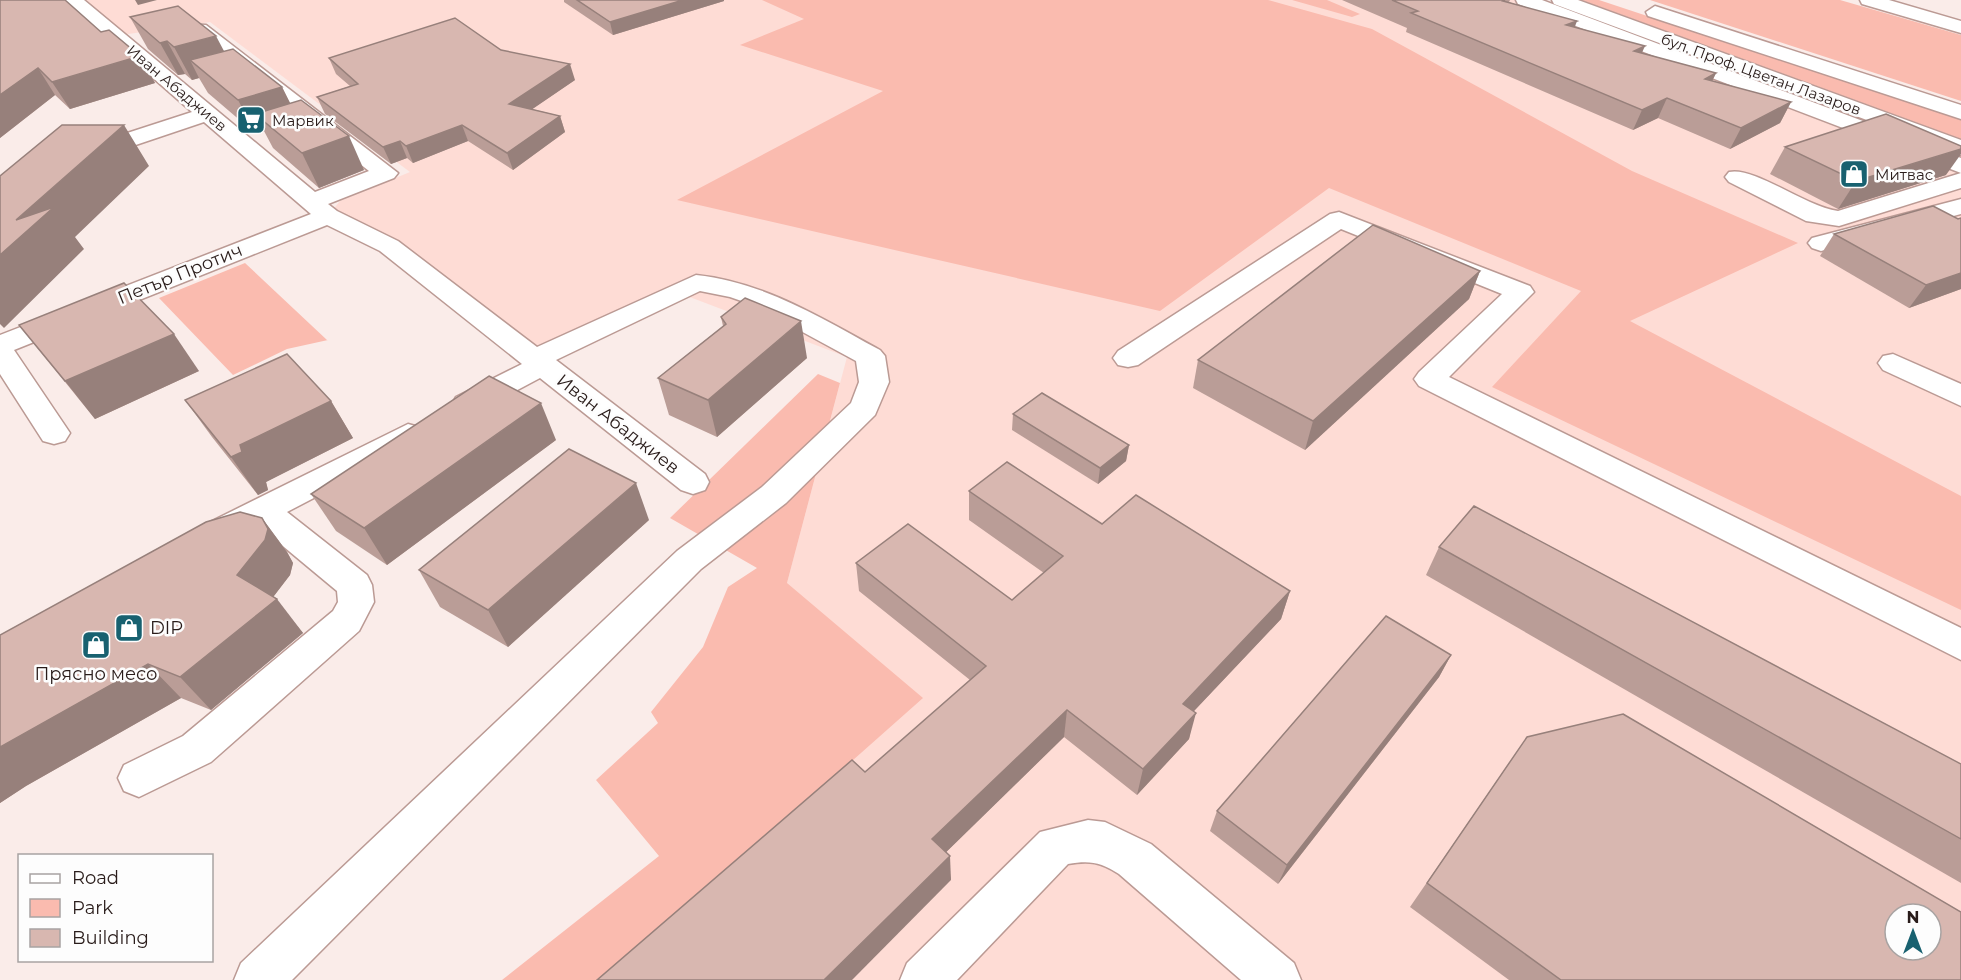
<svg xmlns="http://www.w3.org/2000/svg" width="1961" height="980" viewBox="0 0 1961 980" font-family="Montserrat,sans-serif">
<rect width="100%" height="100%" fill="#faece9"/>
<path fill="#fedcd5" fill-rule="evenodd" d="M73 0H1536L1961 159V980H605L787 583 847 357 687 296 543 365 389 246 328 216 340 201 410 172 210 22 115 36ZM1895 914H1931V950H1895Z"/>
<g fill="#fabbaf">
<path d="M762 0H1268L1372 29 1632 171 1798 243 1630 321 1961 496V610L1492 387 1581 291 1329 188 1160 311 677 200 883 91 740 45 804 19Z"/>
<path d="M1292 0H1327L1360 14 1352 17Z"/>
<path d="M1581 0H1599L1961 120V139Z"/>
<path d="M1650 0H1840L1961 35V101Z"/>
<path d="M245 263 327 340H328L287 349 233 375 159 298Z"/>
<path d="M818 374 840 383 787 583 923 698 605 980H502L659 856 596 780 658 723 651 712 703 647 728 587 757 568 670 518Z"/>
</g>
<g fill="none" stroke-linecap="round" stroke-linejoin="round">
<g stroke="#bb9a94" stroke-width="3">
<g id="minor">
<path d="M64 0H84L315 192 369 171 195 35 177 34 174 30 184 24 206 25 398 173 394 178 328 204 337 211 398 241 537 347 696 275C764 282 821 318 880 350L885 356 889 382 875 415 786 503 701 569 292 980H234L241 963 677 551 762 487 851 403 859 382 856 361 753 305 730 297 700 291 556 360 705 474 709 482 705 490 693 494 681 490 540 378 478 411 467 414 456 411 452 404 456 397 522 364 380 251 327 225 14 350 70 433 65 441 54 444 43 441 0 374V335L311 214 204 122 97 158H81L78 153 81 148 192 112Z"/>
<path d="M1516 0H1542L1961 158V188L1839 226 1806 221 1729 182 1725 177 1729 172C1754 166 1806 207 1838 211L1961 173 1518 4Z"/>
<path d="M1860 0H1889L1961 21V33L1862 4Z"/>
<path d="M1961 199V214L1821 251 1812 248 1808 243 1812 238Z"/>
<path d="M1339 212 1530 286 1534 292 1449 377 1961 628V660L1419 386 1414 379 1419 372 1502 294 1341 229 1138 365 1128 367 1118 365 1113 358 1118 351 1330 214Z"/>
<path d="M1893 354 1961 384V406L1883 370 1878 363 1883 356Z"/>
<path d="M408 424 419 427 424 435 419 443 287 512 367 575 372 585 374 602 359 631 211 762 139 797 124 791 118 778 124 765 183 736 333 611 338 602 337 591 260 527 214 548 202 544 197 535 202 526Z"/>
<path d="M1088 820 1105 822 1151 844 1294 963 1301 980H1241L1119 874C1101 862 1089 860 1068 864L957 980H900L907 963 1040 832Z"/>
</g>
</g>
<g stroke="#bb9a94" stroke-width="3">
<g id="major">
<path d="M1552 0H1578L1961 140V155L1554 4Z"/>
<path d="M1655 6 1961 105V119L1648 16 1646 12Z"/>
</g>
</g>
<use href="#minor" fill="#fff" fill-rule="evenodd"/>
<use href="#major" fill="#fff" fill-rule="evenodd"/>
</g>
<g fill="#ba9d97">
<path d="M0 0 101 32 140 56 155 83 70 109 55 95 0 138Z"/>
<path d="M564 0H724V1L613 35 564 2Z"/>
<path d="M1342 0H1510L1509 2 1642 53 1716 73 1712 81 1791 102 1780 123 1730 149 1658 118 1633 130 1406 32 1407 28Z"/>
<path d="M130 17 224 51 282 87 290 103 364 170 319 188 273 148 264 131 256 134 208 93 199 78 192 80 185 74 178 75 148 49Z"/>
<path d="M329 58 575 80 532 109 560 116 565 132 513 170 468 141 413 163 407 158 391 164 325 114 317 97 350 86 336 74Z"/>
<path d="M1785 147 1946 175 1838 209 1770 174Z"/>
<path d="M1958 219 1961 289 1909 308 1820 256 1834 234Z"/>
<path d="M1480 271 1469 299 1305 450 1193 388 1198 360Z"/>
<path d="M721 317 807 358 717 437 669 415 658 378 723 326Z"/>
<path d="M19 325 199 371 95 419Z"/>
<path d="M185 400 331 401 353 438 266 482 268 490 258 495 212 437Z"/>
<path d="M1013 414 1129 445 1126 461 1098 484 1012 430Z"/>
<path d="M556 440 387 565 336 531 311 494Z"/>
<path d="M969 491 1102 524 1290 591 1281 619 1194 711 1189 739 1137 795 1064 737 946 852 951 880 865 772 970 680 859 591 856 563 1012 600 1044 573 969 520Z"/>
<path d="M262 518 287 552 293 563 290 575 273 597 303 633 211 710 181 698 26 786 0 803V635Z"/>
<path d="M649 520 508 647 440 607 419 570Z"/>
<path d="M1439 547 1961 764V883L1426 575Z"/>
<path d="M1451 655 1439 677 1278 884 1210 831 1217 811Z"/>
<path d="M1527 737 1961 980H1509L1410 907Z"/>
</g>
<g fill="#97807b">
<path d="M135 0H157L138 5Z"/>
<path d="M683 0H724V1L613 35 610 22Z"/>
<path d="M1577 21 1570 40 1566 25Z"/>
<path d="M216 36 233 68 190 60 199 78 192 80 174 47Z"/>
<path d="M167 41 185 74 178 75 160 43Z"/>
<path d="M1645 46 1636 66 1634 51Z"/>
<path d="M140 56 155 83 70 109 52 82Z"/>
<path d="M570 64 575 80 515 121 509 104Z"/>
<path d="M38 68 55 95 0 138V95Z"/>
<path d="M1716 73 1706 94 1705 79Z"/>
<path d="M282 87 299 121 255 114 264 131 256 134 238 100Z"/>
<path d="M1667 98 1658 118 1633 130 1642 110Z"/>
<path d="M1791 102 1780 123 1730 149 1741 128Z"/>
<path d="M560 116 565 132 513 170 507 153Z"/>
<path d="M124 125 149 166 75 237 84 249 4 328 0 324V255L16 220Z"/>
<path d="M462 125 468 141 413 163 406 146Z"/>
<path d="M349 136 364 170 319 188 302 153Z"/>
<path d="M400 141 407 158 391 164 383 147Z"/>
<path d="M1961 149V154L1946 175 1838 209 1856 181Z"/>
<path d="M1480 271 1469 299 1305 450 1313 421Z"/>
<path d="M1961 273V289L1909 308 1926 285Z"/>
<path d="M801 321 807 358 717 437 708 400Z"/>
<path d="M174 334 199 371 95 419 65 381Z"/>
<path d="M331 401 353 438 266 482 268 490 258 495 231 457 240 445Z"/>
<path d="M541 403 556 440 387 565 364 528Z"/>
<path d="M1129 445 1126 461 1098 484 1100 468Z"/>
<path d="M636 483 649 520 508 647 488 610Z"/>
<path d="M262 518 287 552 293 563 290 575 264 609 237 575Z"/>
<path d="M1290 591 1281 619 1176 730 1183 704Z"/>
<path d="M277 599 303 633 211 710 180 677Z"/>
<path d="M1451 655 1439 677 1278 884 1287 865Z"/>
<path d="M148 664 181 698 26 786 0 803V747Z"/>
<path d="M1067 710 1064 737 934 864 932 839Z"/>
<path d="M1196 713 1189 739 1137 795 1143 769Z"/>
<path d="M950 856 951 880 852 980H824Z"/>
</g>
<g fill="#d8b7b0" stroke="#97807b" stroke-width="1.5" fill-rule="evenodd">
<path d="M0 0H65L101 32 109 30 140 56 52 82 38 68 0 95Z"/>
<path d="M577 0H683L610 22Z"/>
<path d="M1392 0H1505L1503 1 1577 21 1566 25 1645 46 1634 51 1716 73 1705 79 1791 102 1741 128 1667 98 1642 110 1411 13 1418 11Z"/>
<path d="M178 6 216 36 174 47 167 41 160 43 130 17Z"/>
<path d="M455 18 501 50 570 64 509 104 560 116 507 153 462 125 406 146 400 141 383 147 317 97 358 84 329 58Z"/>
<path d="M233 49 282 87 238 100 190 60Z"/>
<path d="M301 100 349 136 302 153 255 114Z"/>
<path d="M1886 114 1961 146V149L1856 181 1785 147Z"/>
<path d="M62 125H124L16 220 54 207 0 255V176Z"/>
<path d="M1933 206 1958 219 1961 218V273L1926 285 1834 234Z"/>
<path d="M1373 225 1480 271 1313 421 1198 360Z"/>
<path d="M124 283 174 334 65 381 19 325Z"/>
<path d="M745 298 801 321 708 400 658 378 726 324 721 317Z"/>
<path d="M287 354 331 401 240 445 242 452 231 457 185 400Z"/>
<path d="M489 376 541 403 364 528 311 494Z"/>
<path d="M1042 393 1129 445 1100 468 1013 414Z"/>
<path d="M569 449 636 483 488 610 419 570Z"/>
<path d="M1007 462 1102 524 1136 495 1290 591 1183 704 1196 713 1143 769 1067 710 932 839 950 856 824 980H597L852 760 865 772 986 666 856 563 908 524 1012 600 1063 556 969 491Z"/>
<path d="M1474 506 1961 764V839L1439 547Z"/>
<path d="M240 512 262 518 268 529 265 540 237 575 277 599 180 677 148 664 0 747V635L206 522Z"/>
<path d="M1386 616 1451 655 1287 865 1217 811Z"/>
<path d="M1623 714 1961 912V980H1561L1427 883 1527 737ZM1895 914H1931V950H1895Z"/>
</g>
<defs>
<g id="supermarket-square" transform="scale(1.5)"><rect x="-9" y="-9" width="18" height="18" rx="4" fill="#186170" stroke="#fdfdfd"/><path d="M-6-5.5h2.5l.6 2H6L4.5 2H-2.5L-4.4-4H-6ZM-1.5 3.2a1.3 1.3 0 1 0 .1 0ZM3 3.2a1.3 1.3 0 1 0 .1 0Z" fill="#fff"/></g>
<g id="shop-square" transform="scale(1.5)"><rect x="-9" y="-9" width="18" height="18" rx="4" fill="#186170" stroke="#fdfdfd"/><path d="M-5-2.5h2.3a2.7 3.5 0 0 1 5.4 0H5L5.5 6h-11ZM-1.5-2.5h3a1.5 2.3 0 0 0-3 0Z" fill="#fff"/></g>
</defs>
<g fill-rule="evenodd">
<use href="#supermarket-square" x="251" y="120"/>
<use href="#shop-square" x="1854" y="174"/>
<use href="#shop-square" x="129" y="628"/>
<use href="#shop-square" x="96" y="645"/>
</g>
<g text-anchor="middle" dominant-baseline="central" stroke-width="5" stroke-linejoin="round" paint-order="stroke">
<g font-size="15" fill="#291c1a" stroke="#fdfdfd">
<text transform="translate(1761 74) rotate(20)">бул. Проф. Цветан Лазаров</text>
<text transform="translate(177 88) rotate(40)">Иван Абаджиев</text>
</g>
<g font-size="15" fill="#291c1a" stroke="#fdfdfd" text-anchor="start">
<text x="272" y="120">Марвик</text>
<text x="1875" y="174">Митвас</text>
</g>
<g font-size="18" fill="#291c1a" stroke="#fdfdfd">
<text transform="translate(180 274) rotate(-22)">Петър Протич</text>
<text transform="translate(618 424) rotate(38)">Иван Абаджиев</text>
</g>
<g font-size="18" fill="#291c1a" stroke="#fdfdfd" text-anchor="start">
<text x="150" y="628">DIP</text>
<text x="96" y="674" text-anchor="middle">Прясно месо</text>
</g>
</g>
<rect x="18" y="854" width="195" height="108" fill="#fdfdfd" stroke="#a8a3a2" stroke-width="1.5"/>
<rect x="30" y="874" width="30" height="9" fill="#ffffff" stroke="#a8a3a2" stroke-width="1.5"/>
<text x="72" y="884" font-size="18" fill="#291c1a">Road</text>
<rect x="30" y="899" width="30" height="18" fill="#fabbaf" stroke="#a8a3a2" stroke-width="1.5"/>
<text x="72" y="914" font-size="18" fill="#291c1a">Park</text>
<rect x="30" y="929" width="30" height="18" fill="#d8b7b0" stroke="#a8a3a2" stroke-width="1.5"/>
<text x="72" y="944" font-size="18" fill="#291c1a">Building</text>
<g transform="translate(1913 932)"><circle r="28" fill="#fdfdfd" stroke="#a8a3a2" stroke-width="1.5"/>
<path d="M0-4.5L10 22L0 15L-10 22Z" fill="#186170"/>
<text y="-9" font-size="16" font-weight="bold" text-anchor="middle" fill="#291c1a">N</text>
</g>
</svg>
